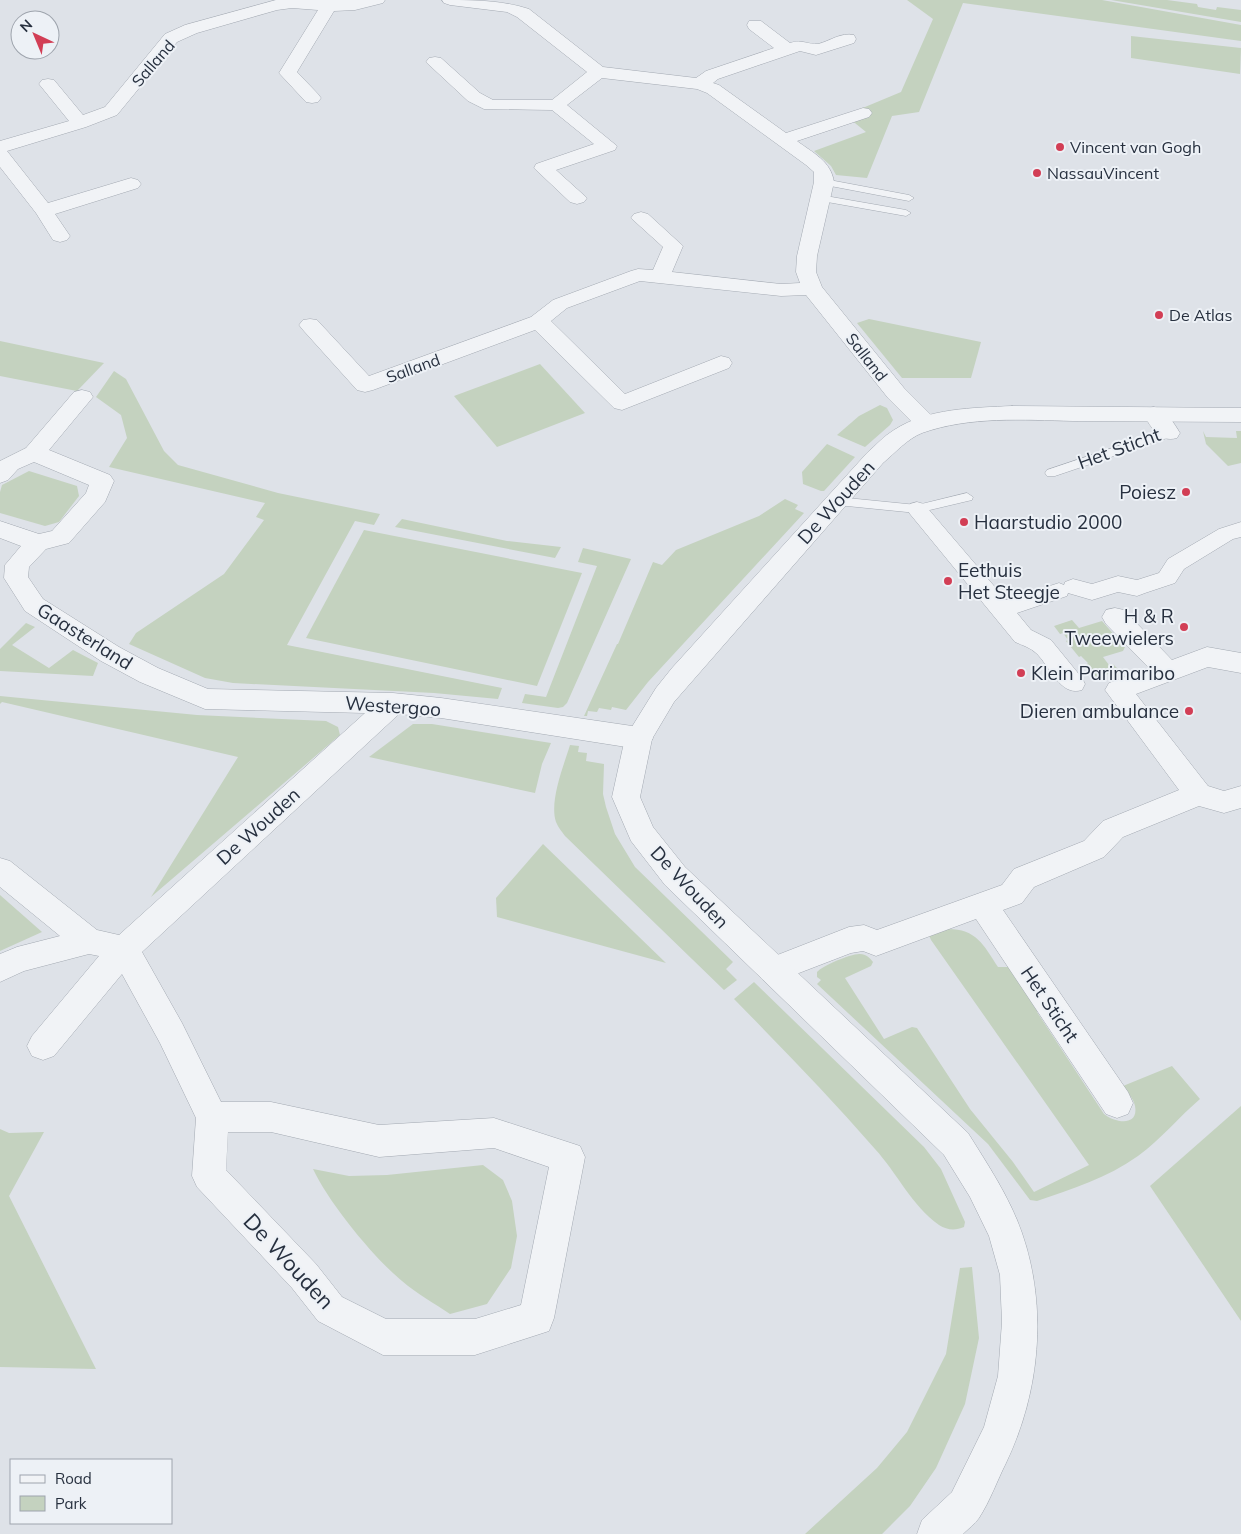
<svg xmlns="http://www.w3.org/2000/svg" width="1241" height="1534" viewBox="0 0 1241 1534" font-family="Mulish,sans-serif">
<rect width="100%" height="100%" fill="#dee2e8"/>
<g fill="#c4d2bf">
<path d="M907 0H1102L1241 25V41L963 3 919 112 892 116 867 178 836 175 831 166 814 151 866 132 850 119 853 112 901 92 933 19Z"/>
<path d="M1111 0H1167L1197 4 1198 7 1216 10 1217 7 1241 10V22Z"/>
<path d="M1131 36 1241 48 1240 74 1131 58Z"/>
<path d="M869 319 981 342 971 378H902L857 323Z"/>
<path d="M0 341 104 363 77 391 0 376Z"/>
<path d="M540 364 585 413 497 447 454 396Z"/>
<path d="M114 371 126 379 164 451 178 465 278 493 380 514 374 525 355 521 287 645 502 688 498 699 434 693 233 683 205 678 129 644 136 633 224 574 264 520 256 517 265 503 109 467 127 438 121 415 96 397Z"/>
<path d="M880 405 887 408 893 420 890 425 865 447 837 435 859 416Z"/>
<path d="M1203 431 1206 437 1237 438 1236 431H1241V463L1228 466 1206 444Z"/>
<path d="M827 444 855 457 824 491H821L803 484 802 472Z"/>
<path d="M29 471 77 486 79 496 59 522 45 526 0 513V492L2 485Z"/>
<path d="M785 499 798 505 795 509 804 513 648 682 626 710 612 707 611 710 599 708 597 712 588 711 587 716H584L617 644H618L653 562 662 565 676 550 759 516Z"/>
<path d="M402 519 507 541 561 547 555 558 395 527Z"/>
<path d="M364 530 582 573 537 686 306 638Z"/>
<path d="M583 548 631 559 567 703 563 707 558 708 522 703 525 694 546 697 597 566 578 562Z"/>
<path d="M1072 620 1079 628 1102 621 1125 647 1123 651 1103 657 1109 665 1113 664 1119 670 1097 678 1086 665 1088 663 1081 656 1079 657 1066 641 1068 640 1063 633 1060 634 1054 626Z"/>
<path d="M26 623 35 627 12 645 49 668 73 650 98 663 93 676 0 671V649Z"/>
<path d="M0 696 197 715 326 721 338 727 340 735 151 897 238 757 2 702 0 704Z"/>
<path d="M413 724H432L551 743 542 764 535 793 369 757Z"/>
<path d="M570 745 579 746 578 752 587 753 586 761 604 764 603 794 606 807 615 834 635 867 733 962 726 969 737 980 724 990 565 836C562 832 558 827 556 822 549 801 564 765 570 745Z"/>
<path d="M543 844 666 963 497 917 496 898Z"/>
<path d="M0 895 42 932 0 951Z"/>
<path d="M945 929C976 928 983 944 998 967H1009L1042 1009 1037 1012 1104 1114C1115 1123 1139 1127 1135 1106 1134 1099 1127 1092 1123 1086L1172 1066 1200 1099C1179 1117 1161 1139 1138 1156 1107 1178 1072 1189 1037 1201L1030 1200 988 1144 817 984 821 980 817 977V972C822 966 852 953 860 954 866 954 870 958 873 962L871 966 845 978 884 1039 912 1027 917 1028 970 1109 1013 1162 1034 1192 1089 1165 931 940 929 935Z"/>
<path d="M754 982 924 1147 941 1169 965 1222 964 1227C955 1231 947 1230 939 1225 912 1206 897 1173 875 1149 830 1097 782 1048 734 999Z"/>
<path d="M1241 1106V1321L1150 1186Z"/>
<path d="M0 1129 9 1133 44 1132 9 1196 96 1369 0 1367Z"/>
<path d="M483 1165 503 1180 512 1201 517 1236 511 1268 487 1304 450 1314C434 1303 417 1294 402 1281 373 1257 329 1203 313 1169L349 1176 387 1175Z"/>
<path d="M972 1267 979 1338 965 1404 936 1468 910 1506 882 1534H805L877 1468 907 1432 946 1354 960 1268Z"/>
</g>
<g fill="none" stroke-linecap="round" stroke-linejoin="round">
<g stroke="#a3a9b2" stroke-width="1">
<g id="service">
<path d="M824 179 909 195 914 198 909 201 820 184 819 182Z"/>
<path d="M820 195 906 210 911 213 906 216 816 200 815 198Z"/>
<path d="M1169 429 1175 433 1173 436 1055 476H1047L1045 473 1047 470Z"/>
<path d="M967 493 973 497 972 500 917 513 837 505 831 501 837 497 917 505Z"/>
</g>
</g>
<g stroke="#a3a9b2" stroke-width="1">
<path id="pedestrian" d="M917 502 924 504 1006 600 1059 583 1064 585 1065 582 1073 579 1092 584 1118 576 1137 580 1159 573 1168 559 1219 529 1241 522V537L1233 539 1184 569 1175 583 1145 593 1137 596 1118 592 1092 600 1068 593 1067 596 1017 613 1031 630 1051 640 1082 678 1085 684 1082 690C1060 697 1050 666 1036 653 1031 648 1022 645 1015 642L910 514 907 509 910 504Z"/>
</g>
<g stroke="#a3a9b2" stroke-width="1">
<g id="minor">
<path d="M276 0H385L383 3 355 10 334 11 297 72 318 94 321 98 318 102 312 103 306 102 279 73 318 10 292 8 277 10 197 33 177 42 117 115 86 127 7 151 48 203 131 178 138 180 141 184 138 188 55 214 70 236 67 240 60 242 53 240 36 213 0 167V141L69 121 39 84 42 80 48 79 54 80 83 115 105 107 165 34 185 25Z"/>
<path d="M442 0C471 0 502 0 529 9L603 67 696 78 706 71 774 48 749 29 747 25 749 21H761L790 43C803 39 808 45 818 44 830 41 841 32 854 35L856 39 854 43 816 55 800 51 718 79 713 83 719 85 786 133 863 108 869 109 872 113 869 117 797 141C813 153 831 161 834 182L817 256 816 272 822 287 904 388 934 418 937 423 934 428 926 430 918 428 888 398 806 295 781 296 640 281 567 308 551 321 625 394 721 356 729 358 732 363 729 368 622 410 614 408 535 330 373 390 365 392 357 390 303 330 299 325 303 320 310 319 317 320 369 376 531 317 553 300 631 271 638 269 653 270 663 247 631 218 634 214 641 212 648 214 683 246 672 272 781 284 800 283 796 272 797 256 814 182V172L806 165 707 93 697 89 602 78 567 105 617 146 615 150 556 170 587 198 584 202 577 204 570 202 534 168 536 164 594 144 552 110 484 109 468 101 426 62 429 58 435 57 441 58 480 93 493 100H552L587 72 517 17 507 12 450 5 444 3Z"/>
<path d="M82 390 90 392 93 397 49 450 110 475 114 481 105 502 69 543 46 549 29 567 28 577 43 599 119 647 158 668 208 689 393 693 441 698 639 727 649 731 653 738 649 745 639 749 441 718 399 714 142 952 182 1023 221 1102H271L379 1125 494 1118 580 1146 585 1157 554 1318 549 1331 475 1355H383L318 1321 292 1288 197 1187 192 1176 196 1118 160 1043 122 974 54 1056 43 1060 32 1056 27 1046 32 1036 99 956 89 954 24 971 0 982V954L17 947 60 936 0 887V858L10 861 97 930 119 935 365 713 205 709 140 682 101 661 25 611 4 578 5 565 21 546 0 538V521L39 534 52 531 86 493 89 485 34 462 18 469 8 480 0 483V461L26 448 74 392ZM228 1132H271L379 1157 494 1148 549 1167 521 1305 475 1319H386L342 1297 316 1264 226 1170Z"/>
<path d="M1154 407C1166 410 1174 423 1180 433L1177 438C1159 443 1152 428 1143 414L1146 409Z"/>
<path d="M1115 608 1124 610 1172 660 1207 647 1241 653V673L1208 667 1136 694 1208 786 1224 791 1241 786V808L1224 813 1199 806 1123 837 1104 857 1034 887 1022 903 1003 910 1128 1092 1133 1103 1128 1114 1117 1118 1106 1114 976 919 876 956 863 951 851 953 773 983 762 979 758 970 762 961 849 927 864 925 877 930 1002 885 1014 869 1084 841 1103 821 1179 790 1105 690 1109 683 1149 668 1106 624 1102 617 1106 610Z"/>
</g>
</g>
<g stroke="#a3a9b2" stroke-width="1">
<path id="tertiary" d="M1012 406 1241 408V422C1185 422 1129 421 1073 421 1023 420 970 416 922 433 907 439 895 453 883 463L674 702 652 739 640 797 653 827 685 867 968 1133C988 1165 1010 1198 1022 1233 1048 1308 1040 1392 1006 1463 997 1481 990 1501 979 1518 975 1524 968 1529 963 1534H917L922 1520 952 1492 984 1427 998 1376 1002 1322 1000 1275 989 1236 970 1197 944 1155 665 885 631 841 612 797 625 738 656 688 672 668 867 453C876 445 884 436 894 430 928 408 973 408 1012 406Z"/>
</g>
<use href="#service" fill="#f1f3f6" fill-rule="evenodd"/>
<use href="#pedestrian" fill="#f1f3f6" fill-rule="evenodd"/>
<use href="#minor" fill="#f1f3f6" fill-rule="evenodd"/>
<use href="#tertiary" fill="#f1f3f6" fill-rule="evenodd"/>
</g>
<g fill="#d23e55" stroke="#edf1f6" stroke-width="2">
<circle cx="1060" cy="147" r="5"/>
<circle cx="1037" cy="173" r="5"/>
<circle cx="1159" cy="315" r="5"/>
<circle cx="1186" cy="492" r="5"/>
<circle cx="964" cy="522" r="5"/>
<circle cx="948" cy="581" r="5"/>
<circle cx="1184" cy="627" r="5"/>
<circle cx="1021" cy="673" r="5"/>
<circle cx="1189" cy="711" r="5"/>
</g>
<g text-anchor="middle" dominant-baseline="central" stroke-width="4" stroke-linejoin="round" paint-order="stroke">
<g font-size="16" fill="#27303f" stroke="#edf1f6">
<text transform="translate(153 63) rotate(-49)">Salland</text>
<text transform="translate(867 357) rotate(52)">Salland</text>
<text transform="translate(413 368) rotate(-20)">Salland</text>
</g>
<g font-size="16" fill="#27303f" stroke="#edf1f6" text-anchor="start">
<text x="1070" y="147">Vincent van Gogh</text>
<text x="1047" y="173">NassauVincent</text>
<text x="1169" y="315">De Atlas</text>
</g>
<g font-size="19" fill="#27303f" stroke="#edf1f6">
<text transform="translate(1119 448) rotate(-20)">Het Sticht</text>
<text transform="translate(836 502) rotate(-48)">De Wouden</text>
<text transform="translate(85 636) rotate(32)">Gaasterland</text>
<text transform="translate(393 706) rotate(4)">Westergoo</text>
<text transform="translate(258 826) rotate(-42)">De Wouden</text>
<text transform="translate(690 887) rotate(47)">De Wouden</text>
<text transform="translate(1050 1004) rotate(56)">Het Sticht</text>
</g>
<g font-size="19" fill="#27303f" stroke="#edf1f6" text-anchor="end">
<text x="1176" y="492">Poiesz</text>
<text x="974" y="522" text-anchor="start">Haarstudio 2000</text>
<text x="958" y="570" text-anchor="start">Eethuis<tspan x="958" dy="22">Het Steegje</tspan></text>
<text x="1174" y="616">H &amp; R<tspan x="1174" dy="22">Tweewielers</tspan></text>
<text x="1031" y="673" text-anchor="start">Klein Parimaribo</text>
<text x="1179" y="711">Dieren ambulance</text>
</g>
<g font-size="22" fill="#27303f" stroke="#edf1f6">
<text transform="translate(289 1261) rotate(47)">De Wouden</text>
</g>
</g>
<rect x="10" y="1459" width="162" height="65" fill="#edf1f6" stroke="#9ea4ad"/>
<rect x="20" y="1475" width="25" height="8" fill="#f1f3f6" stroke="#9ea4ad"/>
<text x="55" y="1484" font-size="15" fill="#27303f">Road</text>
<rect x="20" y="1496" width="25" height="15" fill="#c4d2bf" stroke="#9ea4ad"/>
<text x="55" y="1509" font-size="15" fill="#27303f">Park</text>
<g transform="translate(35 35) rotate(316)"><circle r="24" fill="#edf1f6" stroke="#9ea4ad"/>
<path d="M0-4L9 19L0 12L-9 19Z" fill="#d23e55"/>
<text y="-8" font-size="14" font-weight="bold" text-anchor="middle" fill="#27303f">N</text>
</g>
</svg>
